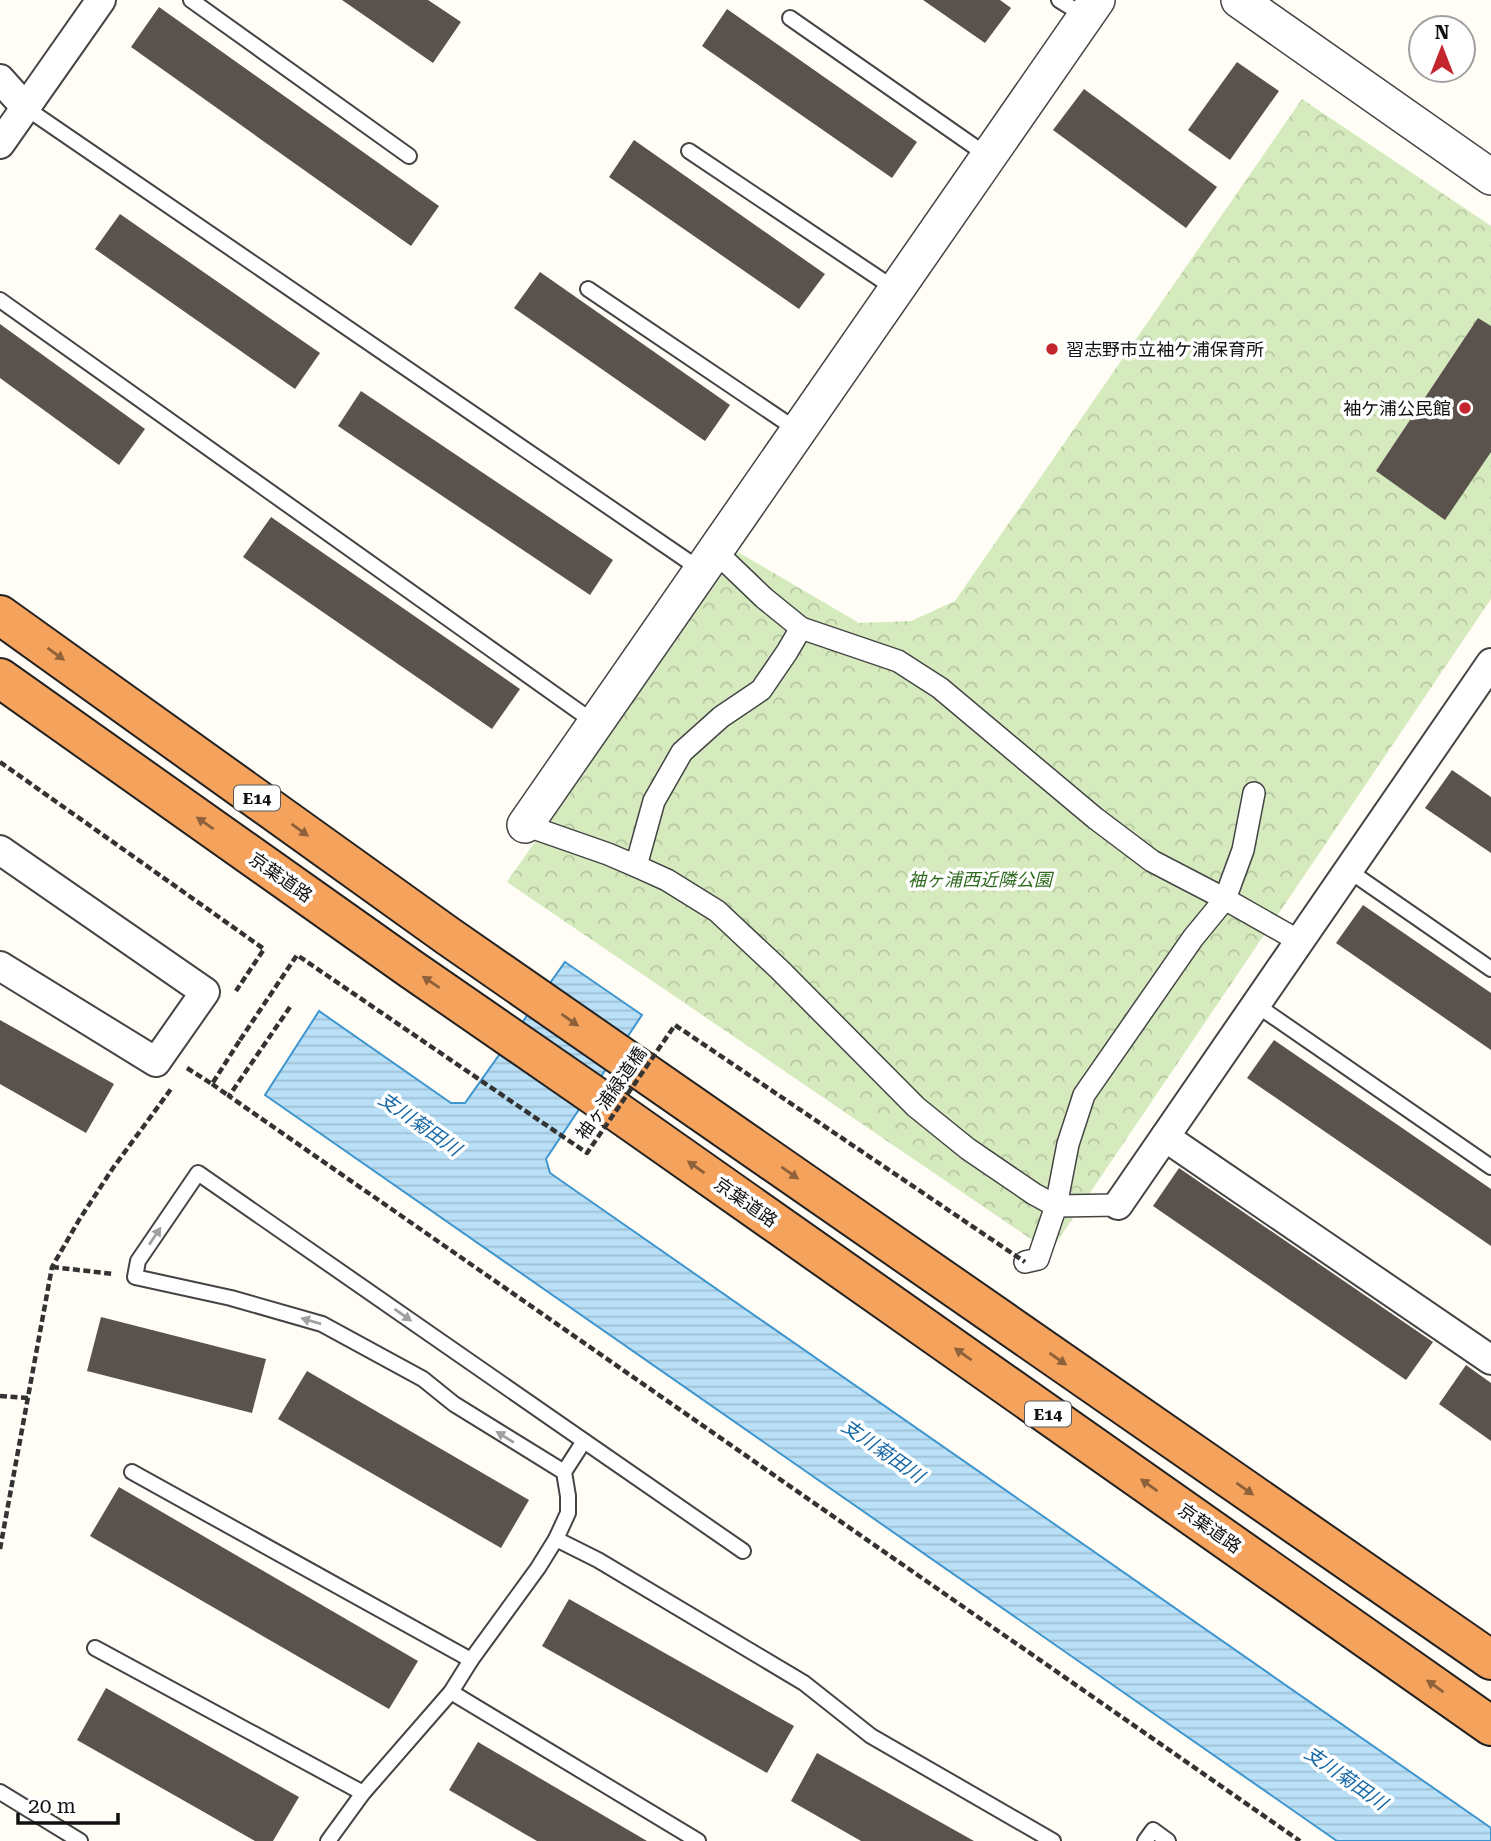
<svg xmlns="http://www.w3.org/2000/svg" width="1491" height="1841" viewBox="0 0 1491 1841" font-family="'Roboto Serif','Noto Sans JP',serif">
<defs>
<pattern id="park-crowns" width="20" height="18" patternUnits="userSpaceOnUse" patternTransform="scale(1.75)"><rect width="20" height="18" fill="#d5ebbd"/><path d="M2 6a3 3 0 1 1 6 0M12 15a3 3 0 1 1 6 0" fill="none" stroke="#b6c8a1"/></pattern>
<pattern id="water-rules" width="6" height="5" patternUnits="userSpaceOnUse" patternTransform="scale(1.75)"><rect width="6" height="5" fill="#b9e0f7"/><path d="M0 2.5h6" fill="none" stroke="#9ebfd3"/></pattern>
</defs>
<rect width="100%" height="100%" fill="#fffdf5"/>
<path fill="url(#park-crowns)" d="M1302 99 1491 226V599L1050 1252 507 882 738 552 859 623 911 621 955 601Z"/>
<path fill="url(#water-rules)" stroke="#3f96cf" stroke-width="2" d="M565 962 642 1015 546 1159 550 1173 1491 1828V1841H1337L265 1095 319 1011 451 1103H465Z"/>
<g fill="#5a524d">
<path d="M342 0H428L461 22 433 63Z"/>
<path d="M923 0H1000L1011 8 985 43Z"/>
<path d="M159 7 439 206 411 246 131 47Z"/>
<path d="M727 9 917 142 892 178 702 46Z"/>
<path d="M1237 62 1279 91 1230 160 1188 130Z"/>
<path d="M1084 89 1217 187 1186 228 1053 130Z"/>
<path d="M634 140 825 274 799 309 609 177Z"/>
<path d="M120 214 320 353 295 389 95 249Z"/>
<path d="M540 272 730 405 705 441 514 308Z"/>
<path d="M1478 318 1491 326V452L1445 520 1376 471Z"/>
<path d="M0 324 145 429 119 465 0 378Z"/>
<path d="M361 391 613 560 590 595 338 426Z"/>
<path d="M271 517 520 689 492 729 243 557Z"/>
<path d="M1452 770 1491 797V853L1425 808Z"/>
<path d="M1363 905 1491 993V1050L1336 943Z"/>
<path d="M0 1020 114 1084 86 1133 0 1084Z"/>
<path d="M1274 1040 1491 1189V1246L1247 1078Z"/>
<path d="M1179 1168 1433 1342 1406 1380 1153 1206Z"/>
<path d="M101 1317 266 1359 252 1413 87 1371Z"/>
<path d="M1466 1365 1491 1383V1441L1439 1404Z"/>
<path d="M307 1371 529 1500 501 1548 278 1419Z"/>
<path d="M119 1487 418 1661 389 1709 90 1536Z"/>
<path d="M569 1599 794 1726 767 1773 542 1646Z"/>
<path d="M106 1688 299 1797 273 1841H255L77 1740Z"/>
<path d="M478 1742 647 1841H537L449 1790Z"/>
<path d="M817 1753 974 1841H861L791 1801Z"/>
</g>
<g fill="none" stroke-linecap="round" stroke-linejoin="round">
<g stroke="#444" stroke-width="18">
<g id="service">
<path d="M191 0 409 156"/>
<path d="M1059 0 1085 16"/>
<path d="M790 18 988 156"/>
<path d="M26 108 701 570"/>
<path d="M689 151 895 289"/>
<path d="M588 289 797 430"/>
<path d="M0 300 595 723"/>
<path d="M1348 870 1491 969"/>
<path d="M1255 1004 1491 1167"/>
<path d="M584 1441 743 1551"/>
<path d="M132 1472 471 1660"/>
<path d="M564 1472 454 1404 423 1379 322 1324 231 1298 135 1277 138 1261 198 1173 584 1441 564 1472 568 1496V1513L556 1539 598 1560 804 1683 871 1736 1053 1841"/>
<path d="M95 1648 363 1793"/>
<path d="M451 1692 698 1841"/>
<path d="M0 1792 80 1841"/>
<path d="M328 1841 363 1793 451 1692 471 1660 538 1568 556 1539"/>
<path d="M1145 1841 1153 1830 1168 1841"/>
</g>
</g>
<g stroke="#444" stroke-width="24">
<g id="pedestrian">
<path d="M715 551 764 598 801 628 898 661 940 688 1095 818 1152 861 1225 899 1299 941"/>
<path d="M525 825 608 854 636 866 667 880 717 911 780 970 916 1107 968 1149 1034 1194 1056 1206 1118 1205"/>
<path d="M636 866 654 801 682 752 721 717 761 690 787 652 801 628"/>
<path d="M1025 1262 1038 1259 1056 1206 1068 1144 1084 1095 1193 938 1225 899 1243 850 1254 793"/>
</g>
</g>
<g stroke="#444" stroke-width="32">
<g id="minor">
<path d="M0 79 26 108"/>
<path d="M0 144 101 0"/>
<path d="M0 850 205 992 156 1062 0 966"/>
<path d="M1165 1137 1491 1360"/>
<path d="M1118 1205 1491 663"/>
</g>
</g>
<g stroke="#444" stroke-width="38">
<g id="tertiary">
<path d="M1239 0 1491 177"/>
<path d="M525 825 1097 0"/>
</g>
</g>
<g stroke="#222" stroke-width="42">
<g id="motorway">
<path d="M0 615 448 936 1491 1660"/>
<path d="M0 678 411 969 605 1103 1491 1726"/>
</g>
</g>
<g stroke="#333" stroke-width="4.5" stroke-dasharray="7 3.5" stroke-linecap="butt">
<path d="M0 762 264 949 236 991"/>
<path d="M290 1007 229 1096 1300 1841"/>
<path d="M187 1068 212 1084 240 1040"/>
<path d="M212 1084 229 1096"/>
<path d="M52 1267 114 1274"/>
<path d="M0 1396 28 1398"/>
<path d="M0 1549 52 1267 79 1220 113 1168 171 1089"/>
</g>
<use href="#service" stroke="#fff" stroke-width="14"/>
<use href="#pedestrian" stroke="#fff" stroke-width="21"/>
<use href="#minor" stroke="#fff" stroke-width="28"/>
<use href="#tertiary" stroke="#fff" stroke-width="35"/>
<use href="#motorway" stroke="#f5a25d" stroke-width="38"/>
<path stroke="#333" stroke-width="4.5" stroke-dasharray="7 3.5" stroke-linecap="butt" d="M240 1040 297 955 587 1153 675 1025 1025 1262"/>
</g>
<defs><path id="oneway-solid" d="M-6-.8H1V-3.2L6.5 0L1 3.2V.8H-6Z" transform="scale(1.75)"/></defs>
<g fill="#8e613b">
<use href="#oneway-solid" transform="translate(56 654) rotate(36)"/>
<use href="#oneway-solid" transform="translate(205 823) rotate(-145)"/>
<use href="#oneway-solid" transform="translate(300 830) rotate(36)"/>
<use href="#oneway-solid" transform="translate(431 982) rotate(-146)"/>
<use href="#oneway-solid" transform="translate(570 1020) rotate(35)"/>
<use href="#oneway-solid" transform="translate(696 1167) rotate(-145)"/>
<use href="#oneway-solid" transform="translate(790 1173) rotate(35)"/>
<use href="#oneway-solid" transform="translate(963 1354) rotate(-145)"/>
<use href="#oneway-solid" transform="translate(1058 1359) rotate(35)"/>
<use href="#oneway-solid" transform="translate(1149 1485) rotate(-145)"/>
<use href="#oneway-solid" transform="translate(1245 1489) rotate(35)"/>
<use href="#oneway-solid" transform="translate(1435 1686) rotate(-145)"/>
</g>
<g fill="#a0a0a0">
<use href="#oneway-solid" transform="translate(155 1236) rotate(-56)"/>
<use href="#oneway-solid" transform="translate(403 1315) rotate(35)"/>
<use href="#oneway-solid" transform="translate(311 1321) rotate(-164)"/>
<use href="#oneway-solid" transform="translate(505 1437) rotate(-148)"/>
</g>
<g fill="#c4262e" stroke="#fff" stroke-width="2.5">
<circle cx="1052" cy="349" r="7"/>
<circle cx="1465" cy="408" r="7"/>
</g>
<g text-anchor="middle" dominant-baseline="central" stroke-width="7" stroke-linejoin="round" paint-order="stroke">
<g fill="#fff" stroke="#585858" stroke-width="2">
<rect x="234" y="785.5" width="46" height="25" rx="5"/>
<rect x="1025" y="1401.5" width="46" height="25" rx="5"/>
</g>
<g font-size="16" font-weight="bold" fill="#111">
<text x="257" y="798">E14</text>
<text x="1048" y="1414">E14</text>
</g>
<g font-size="18" fill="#111" stroke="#fff" text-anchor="start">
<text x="1066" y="349">習志野市立袖ケ浦保育所</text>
<text x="1451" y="408" text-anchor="end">袖ケ浦公民館</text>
</g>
<g font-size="18" fill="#111" stroke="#fff">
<text transform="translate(281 877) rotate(35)">京葉道路</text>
<text transform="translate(611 1093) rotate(-55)">袖ヶ浦緑道橋</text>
<text transform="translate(746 1202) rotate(35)">京葉道路</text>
<text transform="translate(1210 1528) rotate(35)">京葉道路</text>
</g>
<g font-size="18" font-style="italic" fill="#2f6b1f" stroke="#fff">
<text x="980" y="879">袖ヶ浦西近隣公園</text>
</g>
<g font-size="19" font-style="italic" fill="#1768a6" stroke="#fff">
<text transform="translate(420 1124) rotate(35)">支川菊田川</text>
<text transform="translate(883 1451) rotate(35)">支川菊田川</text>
<text transform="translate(1346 1778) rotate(35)">支川菊田川</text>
</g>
</g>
<g transform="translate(1442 49)"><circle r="33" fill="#ffffff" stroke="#a0a0a0" stroke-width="2"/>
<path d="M0-5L12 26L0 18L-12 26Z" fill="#c4262e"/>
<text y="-10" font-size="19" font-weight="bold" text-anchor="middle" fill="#111111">N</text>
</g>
<path d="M18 1813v10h100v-10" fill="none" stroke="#111111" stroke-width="3.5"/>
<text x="28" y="1813" font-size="21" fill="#111111" stroke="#ffffff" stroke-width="5" paint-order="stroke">20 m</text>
</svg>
